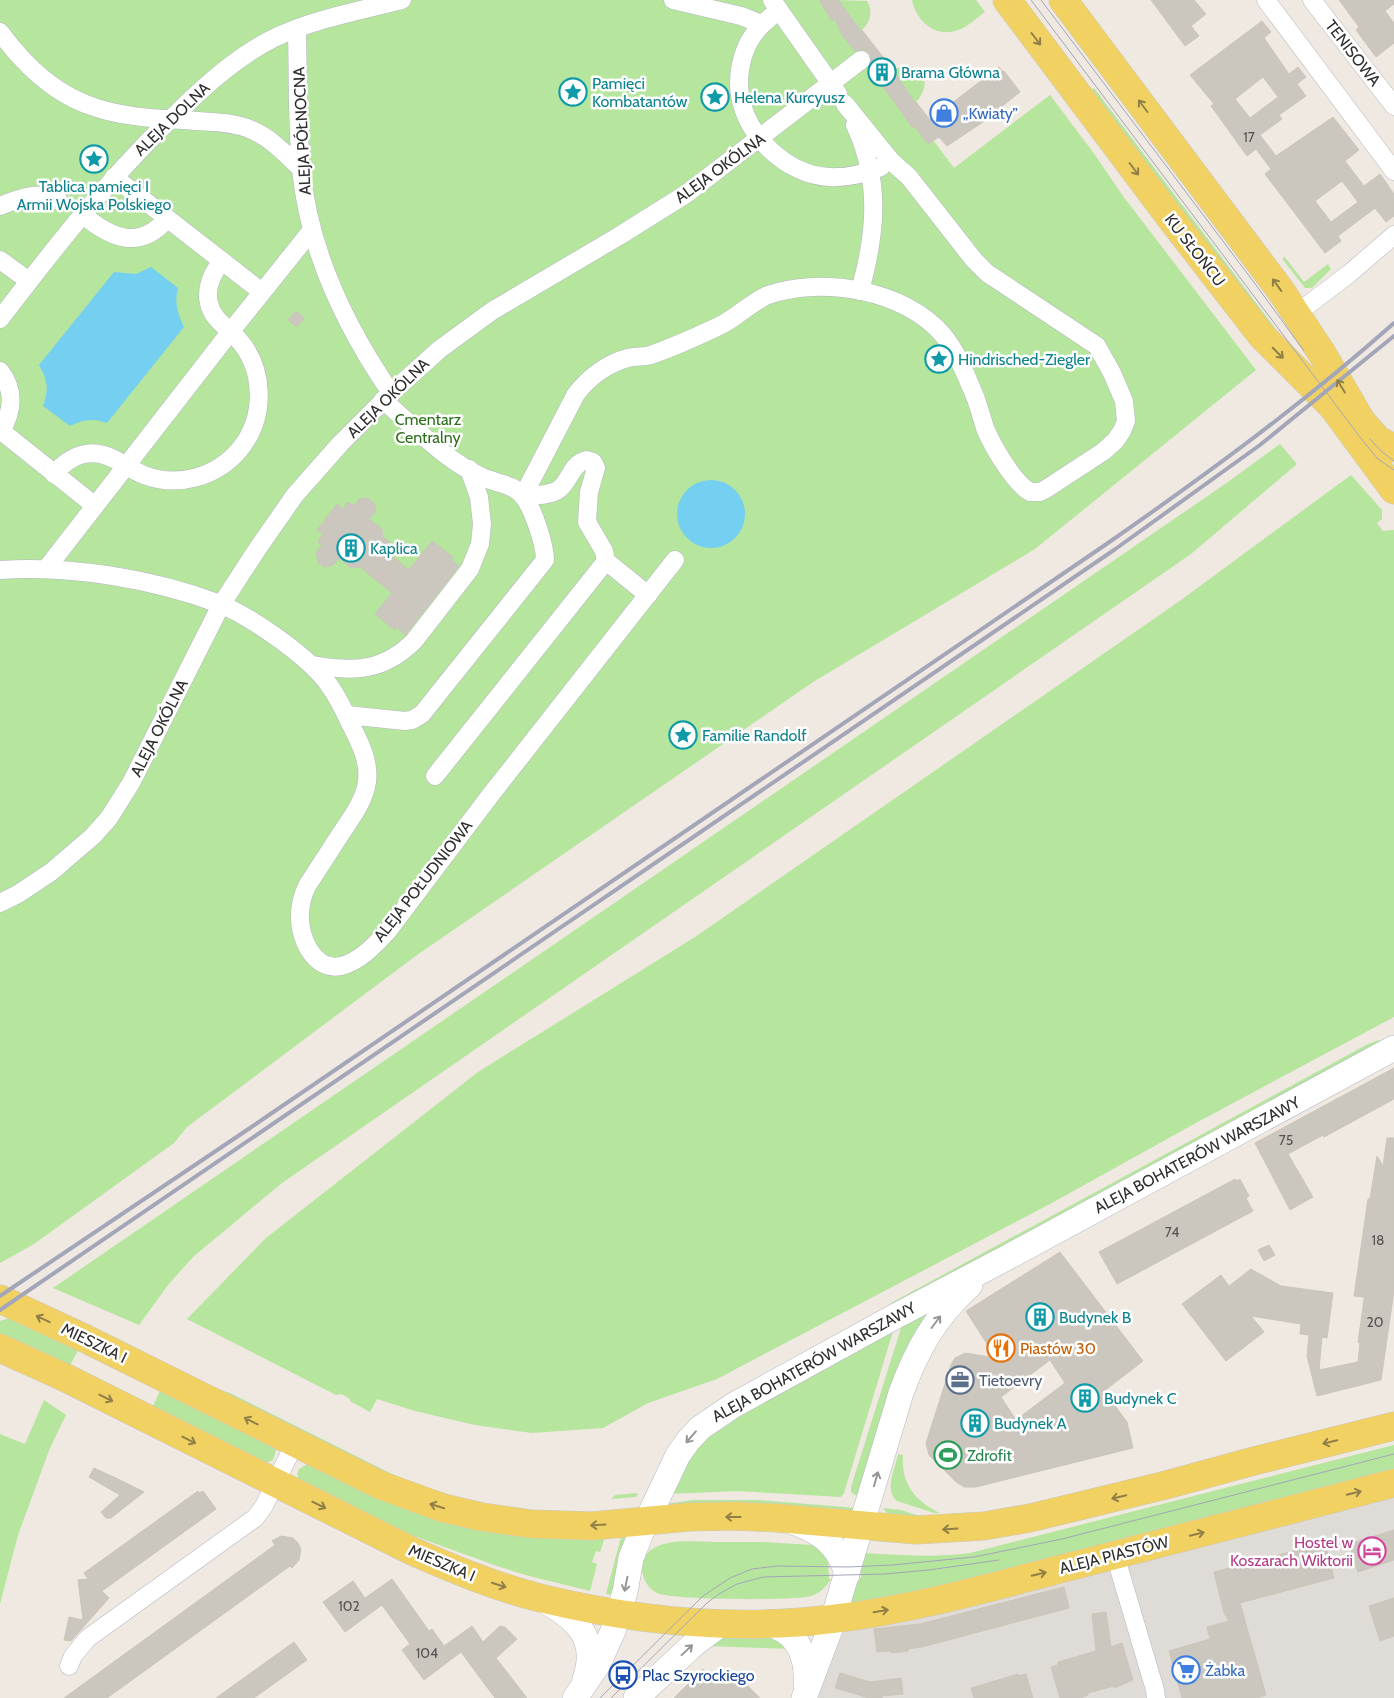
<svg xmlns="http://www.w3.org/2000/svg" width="1394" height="1698" viewBox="0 0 1394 1698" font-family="Cabin,sans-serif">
<rect width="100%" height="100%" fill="#efe9e1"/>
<g fill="#b6e59e">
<path d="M0 0H828L954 168 1050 95 1095 155 1123 196 1256 370 1035 549 813 682 417 955 187 1127 174 1143 34 1244 0 1263Z"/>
<path d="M838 0 867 1C873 12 871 22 861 31Z"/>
<path d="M912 0H976L985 12C976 18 966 29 955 31 934 37 916 20 912 0Z"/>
<path d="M903 66C927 65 931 88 915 103L893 70Z"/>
<path d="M1094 88 1306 369 1280 345 1087 93Z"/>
<path d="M1284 256 1304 282 1328 264 1331 269 1312 288H1305L1283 260Z"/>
<path d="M1280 444 1297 464 1191 554 282 1183 193 1257 168 1285 139 1325 53 1288 1228 482Z"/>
<path d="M1351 475 1382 510V519L1377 523 1383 531 1394 530V1017L1194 1124 1050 1204 717 1379 648 1403 603 1428 532 1433 475 1425 415 1411 377 1399 370 1412 350 1401V1399L342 1394 336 1395 187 1319 266 1238 478 1072 695 937 1181 600Z"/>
<path d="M1379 1040 1382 1045 894 1308 891 1303 1368 1044Z"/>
<path d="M941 1296 862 1497 855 1495 851 1492V1487L902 1325Z"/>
<path d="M13 1317 80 1347 69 1367 0 1334V1321Z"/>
<path d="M894 1328 844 1493 841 1497 737 1491 668 1494 687 1459 712 1427Z"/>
<path d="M202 1384 230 1393 394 1475 417 1484 448 1494 425 1491 409 1486Z"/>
<path d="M162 1387 274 1444 276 1450 273 1460 264 1464 151 1410Z"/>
<path d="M44 1400 66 1415 50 1448 18 1535 0 1604V1434L25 1444Z"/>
<path d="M1394 1445V1473L976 1580 847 1605 855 1579 861 1578 860 1563 864 1553C900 1555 934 1558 970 1553Z"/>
<path d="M898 1454 903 1455C901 1484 915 1501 940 1513H934L897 1501C884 1490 895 1469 898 1454Z"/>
<path d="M309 1463 606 1534 600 1552 596 1551 592 1562 597 1564 590 1591 529 1576 497 1566 381 1524 300 1483 297 1474 299 1469Z"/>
<path d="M638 1493 636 1497 611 1499 615 1495Z"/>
<path d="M693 1500H758L857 1508 855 1516 664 1509 665 1504Z"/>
<path d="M883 1508 901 1510 929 1519 889 1515Z"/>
<path d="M622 1533H630L613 1595 606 1594Z"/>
<path d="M715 1542H760L813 1545 824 1554 828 1560 829 1579H831C826 1587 820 1593 811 1596 793 1601 671 1600 657 1593 644 1586 641 1573 642 1560 656 1536 691 1542 715 1542Z"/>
<path d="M771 1636 792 1649 706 1646 723 1637Z"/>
</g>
<path fill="#dfdcd8" d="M1394 1493V1698H818L835 1640 844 1628Z"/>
<g fill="#75cff0">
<path d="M151 267 178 288C174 303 178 314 184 327L107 423C93 418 83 419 70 426L43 406C49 389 48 381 39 365L114 272 136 274Z"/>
<circle cx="711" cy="514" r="34"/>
</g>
<g fill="#cbc7bf" stroke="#cbc5ba" fill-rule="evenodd">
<path d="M819 0H838L861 31 862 30 893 70 915 103 916 102 930 120 999 67 1003 72 1004 71 1020 92 980 124 947 146 939 137 928 144 914 126 912 127 893 100 868 68 871 64 870 54 865 50 855 51 842 35 835 19 832 21Z"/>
<path d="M1151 0H1194L1206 14 1191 26 1199 36 1185 46Z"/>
<path d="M1339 0H1394V4L1385 11 1394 23V43L1376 57 1356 30 1359 27Z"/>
<path d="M1262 21 1271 32 1264 38 1289 74 1298 67 1306 77 1297 84 1306 96 1279 115 1282 119 1260 135 1276 156 1333 117 1359 150 1345 161 1364 186 1380 174 1394 194V216L1386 222 1375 208 1338 236 1341 241 1325 253 1265 174 1271 169 1256 149 1247 156 1211 106 1214 104 1190 75ZM1263 77 1278 97 1250 118 1235 99ZM1342 181 1358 202 1331 222 1315 201Z"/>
<path d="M296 311 304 318 297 327 288 320Z"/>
<path d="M368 498 374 503 376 511 369 519 382 529 383 537 390 542 384 550 409 570 432 541 453 557 451 560 459 566 405 635 397 627 395 630 375 614 392 593 360 567 351 568 339 558 333 565 324 567 318 562 316 553 322 545 318 542 323 534 317 530 337 504 343 509 348 502 354 506 359 499Z"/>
<path d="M1394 1068V1099L1324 1137 1323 1135 1288 1154 1313 1197 1290 1210 1255 1143Z"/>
<path d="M1387 1138H1394V1291L1381 1380 1317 1396 1307 1356 1309 1335 1300 1334 1301 1324 1251 1316 1264 1332 1226 1361 1182 1304 1221 1275 1229 1286 1251 1269 1281 1286 1333 1293 1327 1338 1322 1337 1319 1370 1358 1362 1360 1343 1358 1342 1364 1300V1297L1354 1296 1368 1199H1370L1377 1156 1383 1166Z"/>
<path d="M1235 1179 1237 1181 1240 1179 1249 1196 1246 1198 1253 1211 1117 1284 1099 1252Z"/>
<path d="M1269 1245 1275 1255 1264 1261 1258 1250Z"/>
<path d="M1060 1252 1143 1361 1104 1391 1127 1422 1133 1448 976 1487H964L955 1481 929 1455 926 1443 951 1365 955 1358 965 1353 996 1358 966 1311ZM1050 1360 1065 1383 1016 1420 1001 1397Z"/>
<path d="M94 1468 120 1480 144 1492 111 1518H106L101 1512 120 1495 89 1477Z"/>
<path d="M198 1491 199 1493 203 1491 216 1509 102 1591 109 1598 71 1641 64 1640 69 1617 83 1620 78 1580 88 1579 84 1573Z"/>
<path d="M1394 1530V1560L1358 1572 1349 1544Z"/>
<path d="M281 1536 293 1538 298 1543 301 1549 299 1560 292 1568 290 1566 107 1698H64L275 1545 272 1541Z"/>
<path d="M1320 1544H1325L1334 1578 1240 1603 1266 1695 1256 1698H1182L1169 1651 1210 1639 1207 1627 1229 1621 1224 1613 1214 1572Z"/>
<path d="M392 1579 429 1631 432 1629 444 1646 472 1626 483 1642 500 1626 505 1627 517 1639 496 1658 527 1698H495L461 1652 424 1680 402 1650 410 1644 382 1605 345 1632 323 1602 353 1581 365 1598Z"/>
<path d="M1064 1587 1069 1608 922 1647 908 1649V1651L891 1653V1651L877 1652 874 1629 920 1624Z"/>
<path d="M1394 1598V1636L1380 1641 1369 1606Z"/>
<path d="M1106 1612 1111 1647 1122 1643 1133 1680 1114 1688V1686L1088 1693V1695L1080 1698H1060L1051 1667 1058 1665V1662L1096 1651 1092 1614Z"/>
<path d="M294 1642 307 1660 254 1698H216Z"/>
<path d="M703 1669 709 1675 712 1672 715 1675 725 1676 744 1682 760 1698H674Z"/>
<path d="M840 1673 870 1682 901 1678 903 1694 882 1696V1698H869L835 1688Z"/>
<path d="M1018 1674 1019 1676 1026 1674 1033 1698H974L971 1688Z"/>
</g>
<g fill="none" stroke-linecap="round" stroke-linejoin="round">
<g stroke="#b4b7c1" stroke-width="19">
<g id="street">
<path d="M673 0 741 16 762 24"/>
<path d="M772 0 838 94"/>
<path d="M1266 0 1394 171"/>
<path d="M1312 0 1394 106"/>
<path d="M779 10C768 19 757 28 750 40 741 56 737 77 740 95 746 136 787 175 829 177 846 178 864 174 881 167"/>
<path d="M297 29C298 75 297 123 301 169 309 251 345 326 391 393"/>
<path d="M0 32C24 65 57 96 97 108 124 117 155 119 183 120 205 122 227 121 247 128 269 136 285 153 301 169"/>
<path d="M855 125C881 181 876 233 860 291"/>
<path d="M114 177 262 292"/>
<path d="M0 206C17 199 42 189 59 201"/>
<path d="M83 215C111 238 139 251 167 219"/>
<path d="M0 260 29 281"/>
<path d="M1296 314 1350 273 1394 235"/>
<path d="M0 319C56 246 113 173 180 110 208 83 237 57 272 39 313 19 359 11 402 0"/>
<path d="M0 371C15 390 13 411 1 431"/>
<path d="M0 430 94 505"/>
<path d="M54 474C70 455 91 447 114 459 124 464 133 471 144 475 178 488 217 477 240 449 266 417 265 368 237 338 227 327 212 319 209 303 205 288 213 272 222 261"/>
<path d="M523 496 576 394C589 377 608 363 628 358 636 356 644 357 651 355 673 347 696 337 717 327 736 319 749 303 768 295 822 276 905 290 943 335 958 353 967 378 976 399 979 408 982 418 985 428 992 445 1013 482 1030 492H1040L1046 489 1104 451 1115 441 1122 431 1126 421 1124 401 1112 373 1097 346 987 273 974 260 909 177 891 161 845 104"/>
<path d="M523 496C535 495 548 496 558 490 570 482 571 463 587 460L593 462 596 468 589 492 587 522 604 551 606 561 648 595"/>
<path d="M46 569 231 331 312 230"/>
<path d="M0 570C70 565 154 579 220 604 249 616 298 650 319 673 332 686 341 704 349 721 358 739 370 760 367 782 364 802 351 818 340 835 329 852 318 869 307 886 302 896 300 905 300 916 299 937 314 972 341 966 359 962 375 945 387 932L489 797 675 560"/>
<path d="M312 665C353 672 383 672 414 641L470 569 480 544 482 524 479 497 469 469"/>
<path d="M347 715 405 721 412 720 422 714 545 560C545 545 533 508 523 496 514 484 495 483 482 477 446 461 413 426 383 400"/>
<path d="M435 776 606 561"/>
<path d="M0 903 18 894 51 872 93 836 109 818 131 783 221 605 258 548 295 495 340 444 391 393 440 349 492 311 619 236 686 194 861 60"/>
<path d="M1115 1555 1155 1690 1156 1698"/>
<path d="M69 1666 73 1656 88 1638 255 1518 264 1506 295 1443"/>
</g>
</g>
<g stroke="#b4b7c1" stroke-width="26">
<g id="secondary">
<path d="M790 1521C819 1530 840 1545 847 1575"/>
<path d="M545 1601C577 1619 599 1639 585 1679"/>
<path d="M768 1624C799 1631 808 1658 806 1687"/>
<path d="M575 1698 597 1666 613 1631 625 1592 631 1558 641 1533 678 1455 688 1441 700 1428 734 1405 894 1317 1008 1257 1394 1048"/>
<path d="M636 1698 694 1644 721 1624"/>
<path d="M804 1698 830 1629 901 1393C917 1349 935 1317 970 1285"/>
</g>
</g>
<g stroke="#c9c9c9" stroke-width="29">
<g id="primary">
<path d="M1007 0 1169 216 1261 335 1332 406 1394 490"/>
<path d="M1063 0 1281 291 1323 355 1362 422 1378 440 1394 448"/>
<path d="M0 1299 86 1339 380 1485 443 1508 482 1517 531 1524 592 1526 689 1517 734 1516 777 1518 916 1530 984 1526 1030 1518 1166 1485 1254 1461 1394 1426"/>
<path d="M0 1348 66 1378 412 1551C453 1569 496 1587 540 1598 635 1621 735 1631 832 1619 918 1609 1001 1584 1084 1563 1188 1536 1291 1510 1394 1483"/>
</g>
</g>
<use href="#street" stroke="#fff" stroke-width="18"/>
<use href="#secondary" stroke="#fff" stroke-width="25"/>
<use href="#primary" stroke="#f2d163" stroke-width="28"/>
<g stroke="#a3a6b8" stroke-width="1">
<path d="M1031 0 1363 441 1378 459 1394 470"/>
<path d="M1041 0 1256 285 1304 351"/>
<path d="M1370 439 1382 452 1394 461"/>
<path d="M600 1698 703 1596 730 1578 752 1569 777 1566 849 1567 892 1565 974 1557 1062 1539 1394 1454"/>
<path d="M611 1698 707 1603 719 1594 737 1584 763 1577 884 1574 929 1570 999 1560"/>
</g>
<g stroke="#a3a6b8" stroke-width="4">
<path d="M0 1296 250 1128 1108 543C1207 474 1304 403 1394 323"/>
<path d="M0 1310 1114 550 1260 445 1394 336"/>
</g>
</g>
<defs><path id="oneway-shaft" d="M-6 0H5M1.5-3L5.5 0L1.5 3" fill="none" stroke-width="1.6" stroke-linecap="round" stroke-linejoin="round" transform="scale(1.25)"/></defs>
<g stroke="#908048">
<use href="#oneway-shaft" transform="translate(1036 39) rotate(53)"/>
<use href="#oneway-shaft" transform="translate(1143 106) rotate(-127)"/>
<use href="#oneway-shaft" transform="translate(1134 169) rotate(53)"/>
<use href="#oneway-shaft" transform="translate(1277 285) rotate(-126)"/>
<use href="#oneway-shaft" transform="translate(1278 353) rotate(45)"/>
<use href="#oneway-shaft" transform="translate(1341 386) rotate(-121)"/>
<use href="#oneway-shaft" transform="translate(43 1319) rotate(-155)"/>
<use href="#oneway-shaft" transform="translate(106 1398) rotate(26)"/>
<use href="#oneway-shaft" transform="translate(251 1421) rotate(-153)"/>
<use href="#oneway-shaft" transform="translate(189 1440) rotate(27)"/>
<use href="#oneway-shaft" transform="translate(1330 1442) rotate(166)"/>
<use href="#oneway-shaft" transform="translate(1354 1493) rotate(-14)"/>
<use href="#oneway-shaft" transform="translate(1119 1497) rotate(166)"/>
<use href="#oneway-shaft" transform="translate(319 1505) rotate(26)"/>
<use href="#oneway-shaft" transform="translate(437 1506) rotate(-163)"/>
<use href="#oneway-shaft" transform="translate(733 1517) rotate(-180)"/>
<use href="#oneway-shaft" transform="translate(598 1525) rotate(177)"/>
<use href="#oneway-shaft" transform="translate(950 1529) rotate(176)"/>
<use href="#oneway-shaft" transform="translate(1197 1534) rotate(-14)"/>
<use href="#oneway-shaft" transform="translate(1039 1574) rotate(-14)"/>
<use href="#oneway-shaft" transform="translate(499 1585) rotate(18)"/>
<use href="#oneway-shaft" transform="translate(881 1611) rotate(-9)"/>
</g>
<g stroke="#969696">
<use href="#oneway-shaft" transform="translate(936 1322) rotate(-53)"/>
<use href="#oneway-shaft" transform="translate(691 1437) rotate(131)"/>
<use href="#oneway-shaft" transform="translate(876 1479) rotate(-74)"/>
<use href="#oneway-shaft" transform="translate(626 1584) rotate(101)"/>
<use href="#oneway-shaft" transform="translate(687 1650) rotate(-43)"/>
</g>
<defs>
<g id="building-ring" transform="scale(1.4375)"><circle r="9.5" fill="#fff" stroke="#0f9aa8" stroke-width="1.5"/><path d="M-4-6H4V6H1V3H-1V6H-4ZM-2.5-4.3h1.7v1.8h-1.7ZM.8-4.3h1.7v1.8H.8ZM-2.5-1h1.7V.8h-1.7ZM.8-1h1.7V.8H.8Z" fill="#0f9aa8"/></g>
<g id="sight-ring" transform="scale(1.4375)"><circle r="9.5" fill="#fff" stroke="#0f9aa8" stroke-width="1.5"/><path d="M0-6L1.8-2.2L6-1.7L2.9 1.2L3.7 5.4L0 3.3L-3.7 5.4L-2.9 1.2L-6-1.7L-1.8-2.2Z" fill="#0f9aa8"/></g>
<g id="shop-ring" transform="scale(1.4375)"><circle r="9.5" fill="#fff" stroke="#3f7fe0" stroke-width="1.5"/><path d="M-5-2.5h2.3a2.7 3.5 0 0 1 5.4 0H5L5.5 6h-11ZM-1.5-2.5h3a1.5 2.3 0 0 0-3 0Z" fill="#3f7fe0"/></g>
<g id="restaurant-ring" transform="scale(1.4375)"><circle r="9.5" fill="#fff" stroke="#e8710a" stroke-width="1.5"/><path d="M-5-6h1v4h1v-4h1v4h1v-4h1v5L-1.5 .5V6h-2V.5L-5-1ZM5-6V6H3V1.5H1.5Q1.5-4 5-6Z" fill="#e8710a"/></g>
<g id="office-ring" transform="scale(1.4375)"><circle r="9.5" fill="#fff" stroke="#5c6f8a" stroke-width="1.5"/><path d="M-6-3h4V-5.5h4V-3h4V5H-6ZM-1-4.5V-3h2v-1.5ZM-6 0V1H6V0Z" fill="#5c6f8a"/></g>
<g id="stadium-ring" transform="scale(1.4375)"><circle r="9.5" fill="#fff" stroke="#2e9e5b" stroke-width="1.5"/><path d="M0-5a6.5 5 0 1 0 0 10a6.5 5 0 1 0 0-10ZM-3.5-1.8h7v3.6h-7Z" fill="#2e9e5b"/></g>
<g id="hotel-ring" transform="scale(1.4375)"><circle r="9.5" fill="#fff" stroke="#d1479c" stroke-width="1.5"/><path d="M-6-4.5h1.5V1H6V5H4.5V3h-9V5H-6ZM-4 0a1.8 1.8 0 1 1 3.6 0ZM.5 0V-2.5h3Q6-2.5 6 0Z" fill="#d1479c"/></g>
<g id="supermarket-ring" transform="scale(1.4375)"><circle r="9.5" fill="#fff" stroke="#3f7fe0" stroke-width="1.5"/><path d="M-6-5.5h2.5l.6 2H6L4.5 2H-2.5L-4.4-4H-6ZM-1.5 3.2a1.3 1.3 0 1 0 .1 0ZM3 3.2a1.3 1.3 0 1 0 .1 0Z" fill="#3f7fe0"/></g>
<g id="bus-ring" transform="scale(1.4375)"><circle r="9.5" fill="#fff" stroke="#1a4fb4" stroke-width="1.5"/><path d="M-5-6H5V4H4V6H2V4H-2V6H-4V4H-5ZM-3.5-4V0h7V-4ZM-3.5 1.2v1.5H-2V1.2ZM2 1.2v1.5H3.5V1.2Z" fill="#1a4fb4"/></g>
</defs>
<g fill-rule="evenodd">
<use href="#building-ring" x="882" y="72"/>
<use href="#sight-ring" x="573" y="92"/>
<use href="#sight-ring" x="715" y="97"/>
<use href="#shop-ring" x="944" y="113"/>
<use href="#sight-ring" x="94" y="159"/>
<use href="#sight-ring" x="939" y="359"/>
<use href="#building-ring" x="351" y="548"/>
<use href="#sight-ring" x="683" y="735"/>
<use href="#building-ring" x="1040" y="1317"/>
<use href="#restaurant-ring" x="1001" y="1348"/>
<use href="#office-ring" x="960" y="1380"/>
<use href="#building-ring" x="1085" y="1398"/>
<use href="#building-ring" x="975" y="1423"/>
<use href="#stadium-ring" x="948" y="1455"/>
<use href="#hotel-ring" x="1372" y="1551"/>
<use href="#supermarket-ring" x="1186" y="1670"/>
<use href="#bus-ring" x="623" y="1675"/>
</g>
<g text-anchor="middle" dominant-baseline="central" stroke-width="5" stroke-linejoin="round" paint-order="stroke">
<g font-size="14" fill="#555452">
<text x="1249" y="137">17</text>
<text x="1286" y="1140">75</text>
<text x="1172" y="1232">74</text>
<text x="1378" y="1240">18</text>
<text x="1375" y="1322">20</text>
<text x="349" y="1606">102</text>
<text x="427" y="1653">104</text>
</g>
<g font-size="16" fill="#2e2e2e" stroke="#fff">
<text transform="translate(1353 53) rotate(52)">TENISOWA</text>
<text transform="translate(172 119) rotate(-44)">ALEJA DOLNA</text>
<text transform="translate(302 131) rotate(-93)">ALEJA PÓŁNOCNA</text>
<text transform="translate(720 168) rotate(-36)">ALEJA OKÓLNA</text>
<text transform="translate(1195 250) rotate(52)">KU SŁOŃCU</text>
<text transform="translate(388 398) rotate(-44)">ALEJA OKÓLNA</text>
<text transform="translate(159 728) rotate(-63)">ALEJA OKÓLNA</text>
<text transform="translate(423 881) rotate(-52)">ALEJA POŁUDNIOWA</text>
<text transform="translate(1197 1155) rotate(-28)">ALEJA BOHATERÓW WARSZAWY</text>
<text transform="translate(94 1343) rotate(26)">MIESZKA I</text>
<text transform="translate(814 1362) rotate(-29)">ALEJA BOHATERÓW WARSZAWY</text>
<text transform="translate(1114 1555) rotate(-14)">ALEJA PIASTÓW</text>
<text transform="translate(442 1563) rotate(23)">MIESZKA I</text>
</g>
<g font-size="16" fill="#0d838f" stroke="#fff" text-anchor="start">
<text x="901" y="72">Brama Główna</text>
<text x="592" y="83">Pamięci<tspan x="592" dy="18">Kombatantów</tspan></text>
<text x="734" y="97">Helena Kurcyusz</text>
<text x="94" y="186" text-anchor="middle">Tablica pamięci I<tspan x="94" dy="18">Armii Wojska Polskiego</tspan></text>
<text x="958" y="359">Hindrisched-Ziegler</text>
<text x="370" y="548">Kaplica</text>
<text x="702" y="735">Familie Randolf</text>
<text x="1059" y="1317">Budynek B</text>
<text x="1104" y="1398">Budynek C</text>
<text x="994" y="1423">Budynek A</text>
</g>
<g font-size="16" fill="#366cbe" stroke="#fff" text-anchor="start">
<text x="963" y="113">„Kwiaty”</text>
<text x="1205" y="1670">Żabka</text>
</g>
<g font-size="16" fill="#2c6e1b" stroke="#fff">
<text x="428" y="419">Cmentarz<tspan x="428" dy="18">Centralny</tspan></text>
</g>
<g font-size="16" fill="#c56008" stroke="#fff" text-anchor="start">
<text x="1020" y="1348">Piastów 30</text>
</g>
<g font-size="16" fill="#4e5e75" stroke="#fff" text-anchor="start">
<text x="979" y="1380">Tietoevry</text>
</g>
<g font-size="16" fill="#27864d" stroke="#fff" text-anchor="start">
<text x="967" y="1455">Zdrofit</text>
</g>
<g font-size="16" fill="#b23c85" stroke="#fff" text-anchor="end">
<text x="1353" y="1542">Hostel w<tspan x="1353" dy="18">Koszarach Wiktorii</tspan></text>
</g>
<g font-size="16" fill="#164399" stroke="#fff" text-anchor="start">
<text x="642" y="1675">Plac Szyrockiego</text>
</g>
</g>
</svg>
